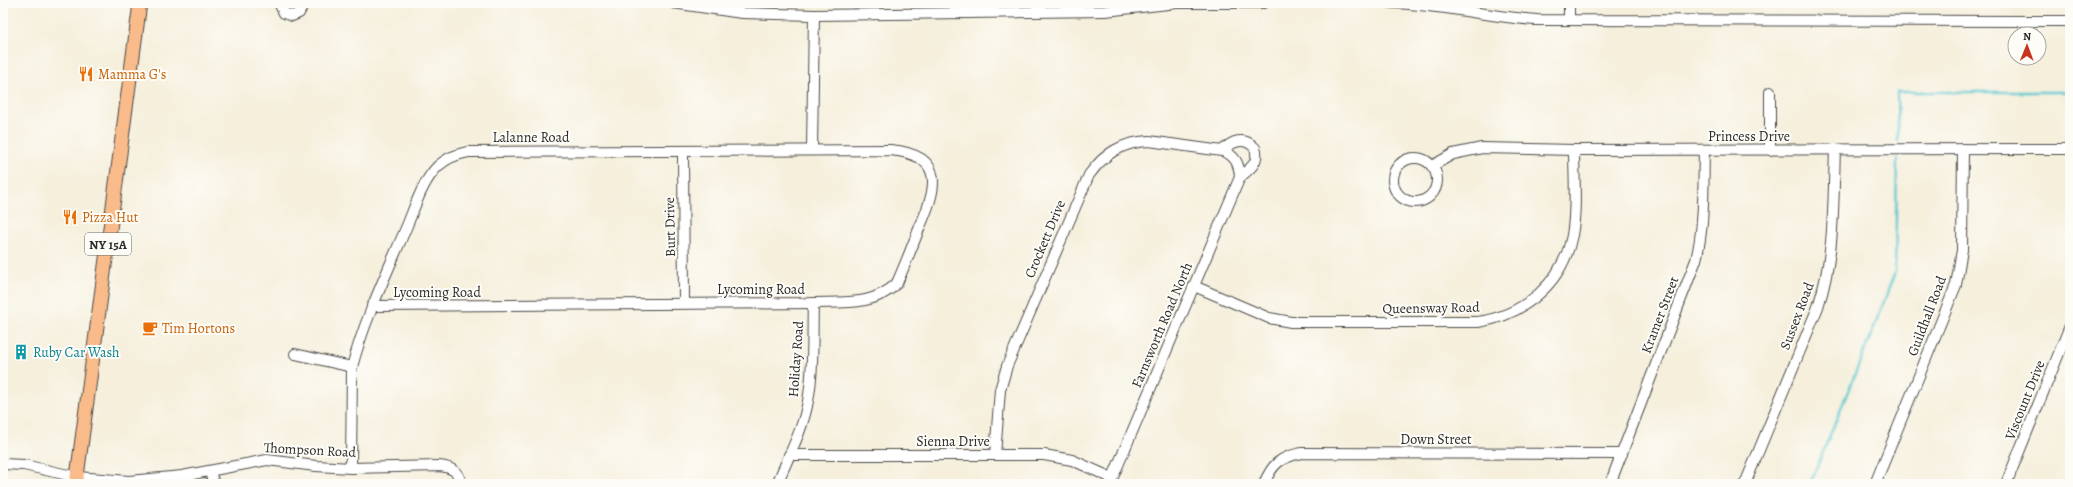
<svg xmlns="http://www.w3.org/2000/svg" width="2073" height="487" viewBox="0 0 2073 487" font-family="Alegreya,serif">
<rect width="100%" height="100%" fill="#fdfcf7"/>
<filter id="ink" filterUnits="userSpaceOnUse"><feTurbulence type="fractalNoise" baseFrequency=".025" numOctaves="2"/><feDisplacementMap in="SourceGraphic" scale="8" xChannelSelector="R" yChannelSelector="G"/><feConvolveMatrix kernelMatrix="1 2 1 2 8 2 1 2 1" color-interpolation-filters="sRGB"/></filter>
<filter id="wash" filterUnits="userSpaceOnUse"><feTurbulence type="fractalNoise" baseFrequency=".012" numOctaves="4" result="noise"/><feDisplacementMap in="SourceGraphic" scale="16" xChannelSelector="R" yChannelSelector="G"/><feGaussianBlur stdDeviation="0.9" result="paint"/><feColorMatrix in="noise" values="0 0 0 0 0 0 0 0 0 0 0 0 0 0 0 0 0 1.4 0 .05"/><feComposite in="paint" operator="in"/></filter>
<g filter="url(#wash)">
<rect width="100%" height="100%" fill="#f5efdc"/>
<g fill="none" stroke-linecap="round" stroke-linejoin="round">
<g stroke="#59c6cf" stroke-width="2.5">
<path d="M1898 141 1897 92H2070"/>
<path d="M1810 484 1877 320 1895 272 1897 160"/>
</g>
</g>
</g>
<g filter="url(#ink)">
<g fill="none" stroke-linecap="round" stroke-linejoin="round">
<g stroke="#494846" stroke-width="12">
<g id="minor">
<path d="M279 3 284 13 292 16 299 13 304 3"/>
<path d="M673 3 742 13 814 15 1105 11 1177 3H1264"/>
<path d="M1391 3C1440 4 1488 17 1537 20L2070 21"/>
<path d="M1569 19V3"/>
<path d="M1770 92V150"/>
<path d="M812 150 814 15"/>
<path d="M683 151 684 302"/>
<path d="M1222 151C1232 141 1244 136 1255 148 1260 162 1250 169 1240 177"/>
<circle cx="1415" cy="180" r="22"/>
<path d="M1432 166 1453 154 1482 148 1574 150 2070 149"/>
<path d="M1194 286 1269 318 1291 322H1478C1524 315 1563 283 1572 235 1577 208 1574 178 1574 150"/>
<path d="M295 354 352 367"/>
<path d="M789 455H1044L1072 460 1112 478"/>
<path d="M995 455 1000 390 1007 366 1089 175C1104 154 1122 142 1149 141L1222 151C1235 155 1239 163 1240 177L1110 484"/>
<path d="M3 464 24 465 77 477 129 481 182 476 267 460 316 466 351 468 439 466C451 467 459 471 461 484"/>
<path d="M351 468 352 367C365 318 387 273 406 228 415 207 422 182 438 166 447 158 457 154 468 152L890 150C948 155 936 190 919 229 912 247 905 265 897 283 875 306 843 302 813 303L372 306"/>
<path d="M210 472 214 484"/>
<path d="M777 484C788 457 803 430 808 401 814 369 812 335 813 303"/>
<path d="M1264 484C1272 464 1280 457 1302 453L1622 454"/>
<path d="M1610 484 1696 260C1705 223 1703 187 1704 150"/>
<path d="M1745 484 1818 307C1835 255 1833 203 1835 149"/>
<path d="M1875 484 1956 285 1962 250 1963 149"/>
<path d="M2006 484 2070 326"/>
</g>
</g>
<g stroke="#494846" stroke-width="15">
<path id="major" d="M76 484 140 3"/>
</g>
<use href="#minor" stroke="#fff" stroke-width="10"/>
<use href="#major" stroke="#fabb8b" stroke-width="13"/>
</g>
</g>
<defs>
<g id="restaurant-bare" transform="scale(1.2)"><path d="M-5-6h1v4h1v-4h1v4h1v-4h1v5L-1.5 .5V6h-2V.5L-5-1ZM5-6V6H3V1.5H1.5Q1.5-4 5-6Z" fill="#e8710a" stroke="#fdfcf7" stroke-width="2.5" paint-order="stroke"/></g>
<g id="cafe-bare" transform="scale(1.2)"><path d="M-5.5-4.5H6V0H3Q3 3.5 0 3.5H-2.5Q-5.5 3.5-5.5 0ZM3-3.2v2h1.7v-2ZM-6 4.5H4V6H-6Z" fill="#e8710a" stroke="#fdfcf7" stroke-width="2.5" paint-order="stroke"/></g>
<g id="building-bare" transform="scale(1.2)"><path d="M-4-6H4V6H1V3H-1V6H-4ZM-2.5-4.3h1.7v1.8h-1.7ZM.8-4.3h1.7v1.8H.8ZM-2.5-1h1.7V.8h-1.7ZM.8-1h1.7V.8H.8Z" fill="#0f9aa8" stroke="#fdfcf7" stroke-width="2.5" paint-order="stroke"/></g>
</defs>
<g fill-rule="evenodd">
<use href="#restaurant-bare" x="86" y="74"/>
<use href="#restaurant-bare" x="70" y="217"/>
<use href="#cafe-bare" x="150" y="328"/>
<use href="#building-bare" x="21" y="352"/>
</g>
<g text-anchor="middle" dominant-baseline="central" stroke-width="4" stroke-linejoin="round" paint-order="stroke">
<rect fill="#fdfcf7" stroke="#6a6a68" stroke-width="1" x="85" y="233" width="46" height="22" rx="3"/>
<g font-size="13" font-weight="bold" fill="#2b2b2b">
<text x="108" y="244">NY 15A</text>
</g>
<g font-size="14" fill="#c56008" stroke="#fdfcf7" text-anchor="start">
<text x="98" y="74">Mamma G's</text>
<text x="82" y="217">Pizza Hut</text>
<text x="162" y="328">Tim Hortons</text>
</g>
<g font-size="14" fill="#2b2b2b" stroke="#fdfcf7">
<text x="1749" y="136">Princess Drive</text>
<text x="531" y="137">Lalanne Road</text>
<text transform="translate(670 227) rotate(-91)">Burt Drive</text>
<text transform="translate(1045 239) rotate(-67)">Crockett Drive</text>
<text x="761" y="289">Lycoming Road</text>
<text x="437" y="292">Lycoming Road</text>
<text transform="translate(1431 308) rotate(-1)">Queensway Road</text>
<text transform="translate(1660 315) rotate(-69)">Kramer Street</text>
<text transform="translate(1797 316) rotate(-69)">Sussex Road</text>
<text transform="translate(1927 316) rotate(-69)">Guildhall Road</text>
<text transform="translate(1162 325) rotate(-67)">Farnsworth Road North</text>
<text transform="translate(796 359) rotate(-86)">Holiday Road</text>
<text transform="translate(2025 400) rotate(-68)">Viscount Drive</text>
<text x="1436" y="439">Down Street</text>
<text x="953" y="441">Sienna Drive</text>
<text transform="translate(310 450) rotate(3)">Thompson Road</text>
</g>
<g font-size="14" fill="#0d838f" stroke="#fdfcf7" text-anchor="start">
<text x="33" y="352">Ruby Car Wash</text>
</g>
</g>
<rect width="2073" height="487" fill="none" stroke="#fdfcf7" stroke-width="16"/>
<g transform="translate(2027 46) rotate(1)"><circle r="19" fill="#fdfcf7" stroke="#a9a8a5"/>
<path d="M0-3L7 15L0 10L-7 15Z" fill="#c8321e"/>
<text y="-6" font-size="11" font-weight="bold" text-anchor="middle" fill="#2b2b2b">N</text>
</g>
</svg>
